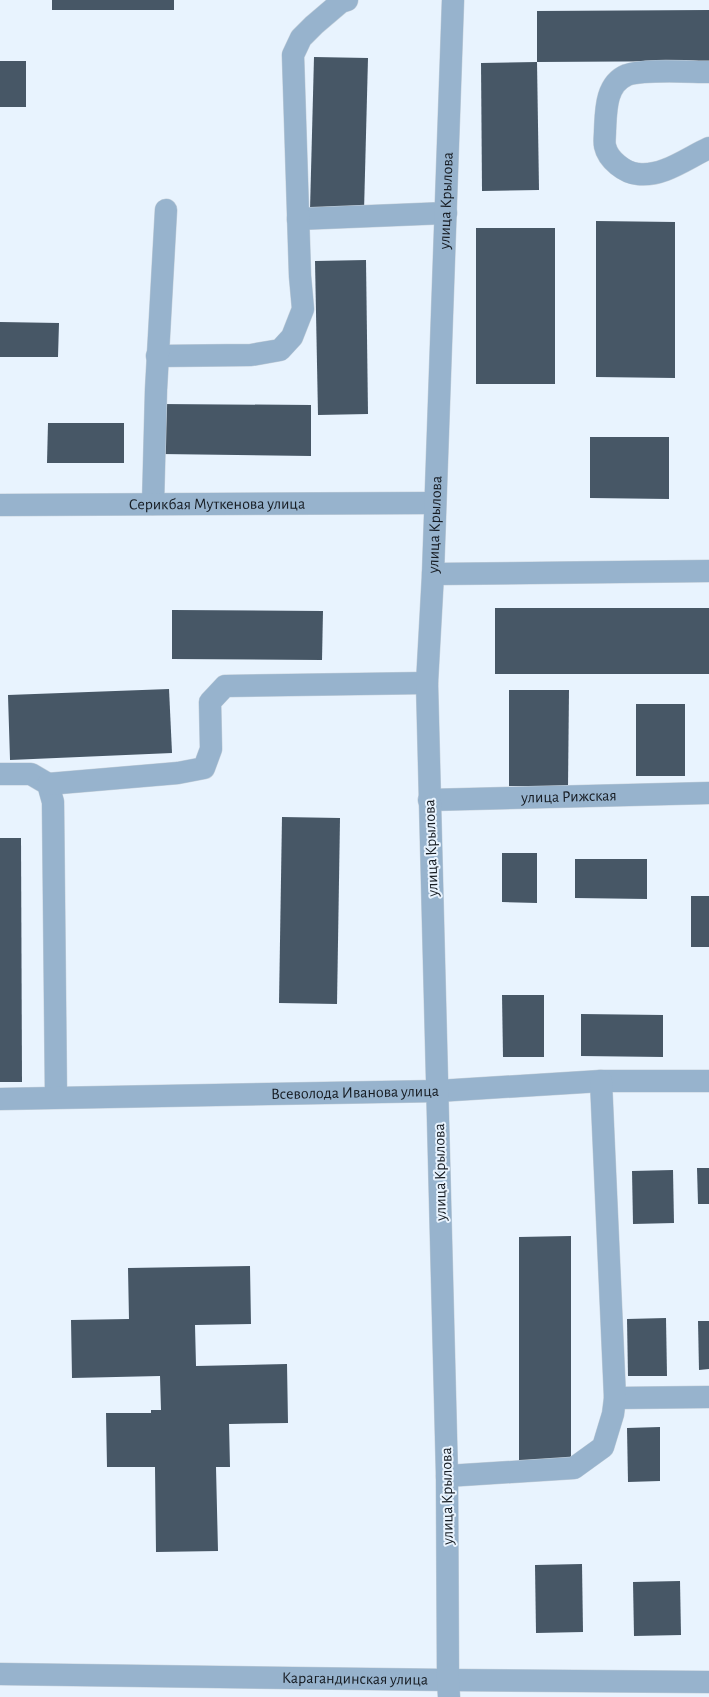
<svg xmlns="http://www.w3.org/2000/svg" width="709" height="1697" viewBox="0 0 709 1697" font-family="'Alegreya Sans',sans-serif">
<rect width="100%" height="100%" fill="#e8f3fe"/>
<g fill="#475766">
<rect x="52" y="0" width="122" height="10"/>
<path d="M709 10V61L537 62V11Z"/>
<path d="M314 57 368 58 364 211 310 210Z"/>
<rect x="0" y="61" width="26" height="46"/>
<path d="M537 62 539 190 482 191 481 63Z"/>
<path d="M596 221 675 222V378L596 377Z"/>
<rect x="476" y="228" width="79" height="156"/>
<path d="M366 260 368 414 318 415 315 261Z"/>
<path d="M0 322 59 323 58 357H0Z"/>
<path d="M161 404 311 405V456L161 454Z"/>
<path d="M48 423H124V463H47Z"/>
<path d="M590 437H669V499L590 498Z"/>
<rect x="495" y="608" width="214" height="66"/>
<path d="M172 610 323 611 322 660 172 659Z"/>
<path d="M169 689 172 753 10 760 8 695Z"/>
<path d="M509 690H569L568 786H509Z"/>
<rect x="636" y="704" width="49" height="72"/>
<path d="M282 817 340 818 337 1004 279 1003Z"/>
<path d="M0 838H21L22 1082H0Z"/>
<path d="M502 853H537V903L502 902Z"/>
<path d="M575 859H647V899L575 898Z"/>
<rect x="691" y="896" width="18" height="51"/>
<path d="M502 995H544V1057H503Z"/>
<path d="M581 1014 663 1015V1057L581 1056Z"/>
<path d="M697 1168H709V1204H698Z"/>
<path d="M673 1170 674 1223 633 1224 632 1171Z"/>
<path d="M571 1236V1462L519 1463V1237Z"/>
<path d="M250 1266 251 1324 195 1325 196 1366 287 1364 288 1423 229 1424 230 1467H216L218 1551 156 1552 155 1467H107L106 1413H151V1410H161L160 1376 72 1378 71 1320 129 1319 128 1268Z"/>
<path d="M666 1318 667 1376H628L627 1319Z"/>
<path d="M698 1321H709V1369L699 1370Z"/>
<path d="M660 1427V1481L628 1482 627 1428Z"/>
<path d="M582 1564 583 1632 536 1633 535 1565Z"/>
<path d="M680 1581 681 1635 634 1636 633 1582Z"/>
</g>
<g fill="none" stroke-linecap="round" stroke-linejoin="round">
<g stroke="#c6d1db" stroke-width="23">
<g id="minor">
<path d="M709 72C690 72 643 69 627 75 605 84 606 112 605 131 605 136 604 142 605 146 608 160 625 173 638 174 663 177 687 158 709 148"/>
<path d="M298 219 446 213"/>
<path d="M157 356 251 355 280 350 292 337 303 309 300 276 293 55 301 38 314 25 341 2 347 0"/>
<path d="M153 504 156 390 166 210"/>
<path id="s1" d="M0 505 435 503"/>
<path d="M433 574 709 571"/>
<path d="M0 774H31L48 784 53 802 56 1097"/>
<path d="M48 784 178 773 204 768 211 749 210 702 225 686 427 683"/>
<path id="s2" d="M429 800 709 793"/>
<path id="s3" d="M0 1099 438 1091 601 1081H709"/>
<path d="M615 1398 709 1397"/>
<path d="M447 1476 574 1468 603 1447 613 1414 615 1398 601 1081"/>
<path id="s4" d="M0 1674 448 1680 709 1682"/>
<path id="s5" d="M449 1697 448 1680 447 1476 427 683 433 574 453 0"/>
</g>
</g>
<use href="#minor" stroke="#97b3cd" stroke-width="22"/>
</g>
<g text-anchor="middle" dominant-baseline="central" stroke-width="4" stroke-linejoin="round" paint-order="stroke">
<g font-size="16" fill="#161c23" stroke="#e8f3fe">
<text stroke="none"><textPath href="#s5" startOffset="1497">улица Крылова</textPath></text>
<text stroke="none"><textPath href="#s1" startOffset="217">Серикбая Муткенова улица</textPath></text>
<text stroke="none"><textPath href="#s5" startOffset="1173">улица Крылова</textPath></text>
<text stroke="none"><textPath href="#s2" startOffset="140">улица Рижская</textPath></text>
<text transform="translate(431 848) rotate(-92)">улица Крылова</text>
<text stroke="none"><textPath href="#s3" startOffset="355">Всеволода Иванова улица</textPath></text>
<text transform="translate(440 1172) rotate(-91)">улица Крылова</text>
<text transform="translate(447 1496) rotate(-91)">улица Крылова</text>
<text stroke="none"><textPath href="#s4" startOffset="355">Карагандинская улица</textPath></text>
</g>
</g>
</svg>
